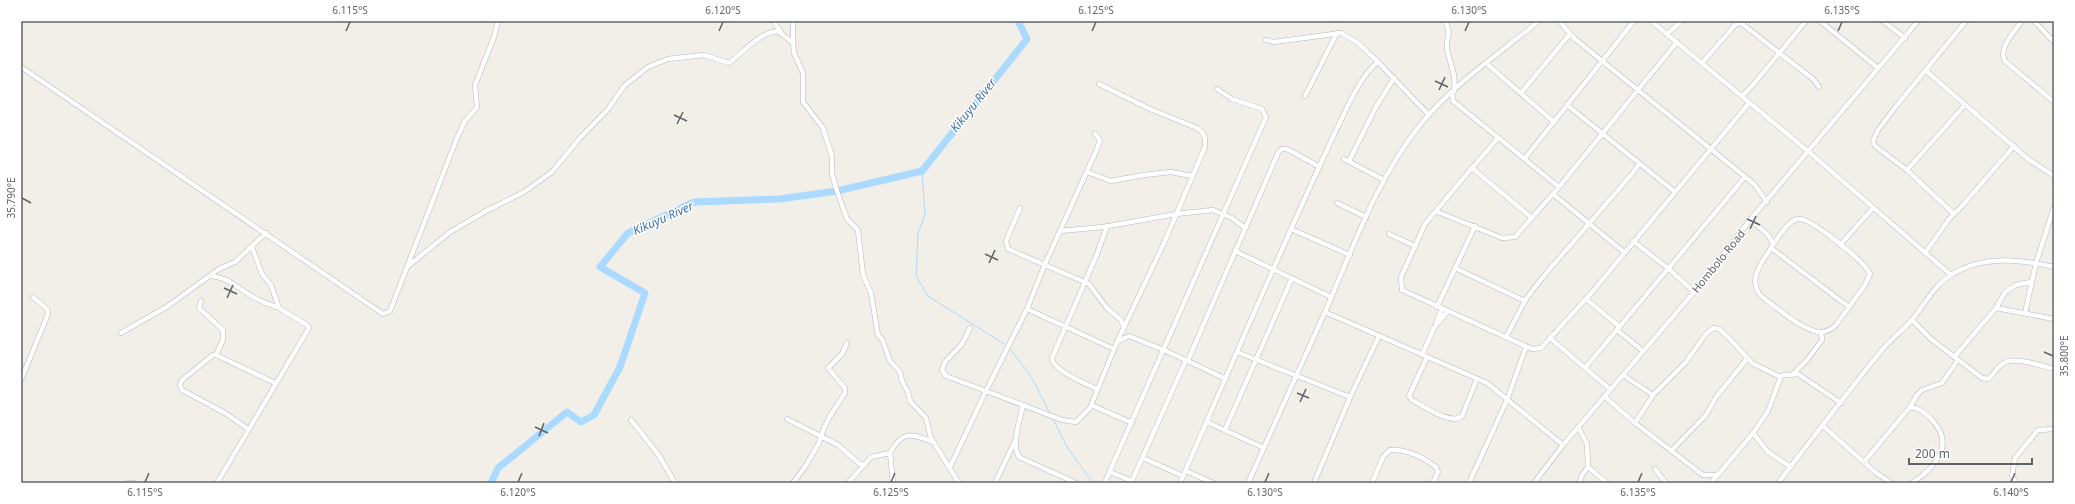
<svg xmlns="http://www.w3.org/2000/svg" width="2075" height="504" viewBox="0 0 2075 504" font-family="'Noto Sans',sans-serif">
<rect width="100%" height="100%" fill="#f1efe8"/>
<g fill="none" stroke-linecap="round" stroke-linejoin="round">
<g stroke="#aadaff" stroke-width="1">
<path d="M922 171 925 215 918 233 916 276 928 296 1004 344"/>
<path d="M1011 350 1032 378 1049 412"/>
<path d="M1053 419 1067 447 1093 483"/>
</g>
<path stroke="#aadaff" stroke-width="7" d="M491 483 498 468 567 412 581 422 594 415 620 367 645 293 600 267 628 233 694 202 779 199 837 191 922 171 1027 39 1018 21"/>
<g stroke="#b5b8bc" stroke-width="5.5">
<g id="minor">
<path d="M773 21 781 32"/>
<path d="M1445 21C1453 37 1445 36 1447 48 1449 62 1457 75 1454 91"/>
<path d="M1559 21 1575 39 1754 184 1767 202"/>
<path d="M1651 21 1809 152 1951 275"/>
<path d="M1820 21 1878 68"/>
<path d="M1883 21 1905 38"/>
<path d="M2022 21C2015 31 1996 50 2006 62L2054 102"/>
<path d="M2034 21 2054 42"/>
<path d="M1667 34 1682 21"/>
<path d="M1266 40 1274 42 1341 33 1358 43 1378 62"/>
<path d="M793 43V21"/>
<path d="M1702 63 1736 24 1741 23 1813 79 1819 87"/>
<path d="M1487 64 1554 122"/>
<path d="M21 67 383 314 390 311 457 138 465 121 477 107 475 85 494 37 498 21"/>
<path d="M1925 70 2028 159 2054 176"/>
<path d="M1099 84 1150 109 1197 128 1203 133 1205 139V147L1164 243 1117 342"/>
<path d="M1452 92 1453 101 1559 187"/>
<path d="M1521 93 1570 34"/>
<path d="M1305 96 1337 33"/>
<path d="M1742 96 1752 86 1806 21"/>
<path d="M1567 105 1675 192"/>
<path d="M1498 138 1472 168 1532 218"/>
<path d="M1525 158 1634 21"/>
<path d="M1344 159 1384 180"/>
<path d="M1349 161 1376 107 1394 78"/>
<path d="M1472 168 1425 224 1401 277 1402 290 1532 349 1541 348 1593 291 1749 103"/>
<path d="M1907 170 1964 106"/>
<path d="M1087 172 1111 181 1144 175 1171 172 1192 176"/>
<path d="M1553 194 1624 252"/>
<path d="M1337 203 1366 217"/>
<path d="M1020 208 1006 241 1008 249 1089 284 1107 308 1121 320 1124 327"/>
<path d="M1438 212 1502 238 1515 237 1559 187 1677 42"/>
<path d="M1953 213 1907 170 1875 146 1873 141 1878 130 1897 105 1966 21"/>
<path d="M1750 220C1758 227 1771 234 1773 245 1764 260 1747 277 1760 295 1773 305 1806 334 1823 332 1828 331 1833 328 1836 325L1865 285 1870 274 1867 269C1858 258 1811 217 1798 219 1788 220 1778 238 1773 245"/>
<path d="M1291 229 1350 255"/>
<path d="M1060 231 1103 227 1176 214 1213 210 1232 218 1245 228"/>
<path d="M1389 234 1415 246"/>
<path d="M1633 241 1669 269 1694 292"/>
<path d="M1840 245 1873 208"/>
<path d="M1771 248 1849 307"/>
<path d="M1235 251 1331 297"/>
<path d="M1925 253 1949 219 1962 206 2014 146"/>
<path d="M407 267 450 232 486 211 524 192 552 172 579 139 609 108 624 86 648 67 668 59 704 55 729 63C744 52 758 33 778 31L793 43 794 53 803 73V102L823 128 832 156V174L837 191 847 219 858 230 863 275 871 293 878 335 882 339 890 361 900 372 902 381 908 392 910 401 926 418 931 438 959 483"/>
<path d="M1455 268 1525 301"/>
<path d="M209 276C227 276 240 290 255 298 262 302 271 305 279 308"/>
<path d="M1586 299 1620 327"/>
<path d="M201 301 199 308 223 330V340L216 355"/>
<path d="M1437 307 1475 226"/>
<path d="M1996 308 2054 319"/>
<path d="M1027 309 1114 349"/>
<path d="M1325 312C1353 248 1376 180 1420 125 1453 84 1499 54 1539 21"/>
<path d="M2025 313 2036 263 2054 207"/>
<path d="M1912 320 1931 339 1982 378 1988 379C1994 374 1997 367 2004 363 2014 356 2042 366 2054 369"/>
<path d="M1436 323 1442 309"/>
<path d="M970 328 962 344 945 362 942 370 946 376 986 391 1027 309 1045 264 1097 149 1100 140 1095 134"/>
<path d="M1617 330 1643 351"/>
<path d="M121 333 168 306 219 269 235 262 266 233"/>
<path d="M1506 337 1526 299 1542 278 1631 175 1639 164"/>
<path d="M1551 339 1610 389"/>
<path d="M1237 352 1350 397"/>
<path d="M1422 355 1434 328 1447 312"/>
<path d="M1955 356 1996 308 2005 292 2016 285 2031 282"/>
<path d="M1427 357 1409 396 1412 400C1422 405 1451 426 1462 416L1477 379"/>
<path d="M1585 368 1744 178"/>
<path d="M1793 374 1807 360 1822 340 1821 332"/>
<path d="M1623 375 1653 395"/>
<path d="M21 380 48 314 47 309 33 297"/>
<path d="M1097 389C1086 384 1052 370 1052 358L1097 254 1107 226"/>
<path d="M1604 396 1635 423 1703 475H1717"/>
<path d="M1023 405C1020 420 1011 444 1019 457L1076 483"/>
<path d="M1091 405 1132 423"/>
<path d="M1910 407C1919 408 1924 412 1931 419 1956 444 1936 467 1912 483"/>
<path d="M787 419 838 445 860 464 865 465"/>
<path d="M631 420 658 454 675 483"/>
<path d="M1207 422 1264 448"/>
<path d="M1635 423 1653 395 1686 362 1705 335 1713 328 1719 329 1726 335 1752 363 1778 376 1798 374 1841 403"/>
<path d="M1823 426 1875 472 1891 483"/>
<path d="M1578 427 1587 444 1588 467 1607 483"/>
<path d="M248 429 225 413 182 390 180 385 182 380 213 355H216L275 383"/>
<path d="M1225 430 1292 278"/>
<path d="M1753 433 1768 452 1791 467"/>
<path d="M1672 450 1706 415 1716 397 1747 359"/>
<path d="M890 453 893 483"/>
<path d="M1143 458 1183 476"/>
<path d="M1864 462 1910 407 1917 395 1922 390 1942 383 1958 360"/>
<path d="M950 467 986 391 1062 420 1076 422 1090 408 1117 342 1129 336 1164 350 1226 379"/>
<path d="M1655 469 1666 483"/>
<path d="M1186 471 1213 483"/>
<path d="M1110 472 1132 481"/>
<path d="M1105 482 1266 117 1262 109 1232 99 1217 89"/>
<path d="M128 483H134"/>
<path d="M217 483 309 328 307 325 279 308 271 285 262 274 252 247"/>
<path d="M793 483 805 467 819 443 823 430 830 416 845 393V388L828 368 842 354 847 343"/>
<path d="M848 483 871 457 890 453C903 429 912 434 933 442"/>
<path d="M995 483 1015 441"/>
<path d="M1131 483 1186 360 1189 358 1278 153 1282 149H1287L1318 166"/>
<path d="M1180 483C1230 368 1279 253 1332 139 1343 117 1359 76 1378 62L1429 115"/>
<path d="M1248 483 1325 312 1487 383 1563 445"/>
<path d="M1314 483 1351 395 1379 336"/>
<path d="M1372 483 1383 457 1390 450C1407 449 1423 457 1436 467L1438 472 1433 483"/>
<path d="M1469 483 1507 400 1526 347"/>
<path d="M1534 483 1563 445 1694 292 1750 220 1918 21"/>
<path d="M1579 483 1582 475 1588 467"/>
<path d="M1711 483 1753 433 1768 411 1781 376"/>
<path d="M1778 483C1812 439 1846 394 1881 351 1890 340 1902 331 1911 321 1924 306 1934 285 1951 275 1982 255 2020 259 2054 267"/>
<path d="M2016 483 2012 476 2015 458 2038 430 2054 429"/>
</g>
</g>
<use href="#minor" stroke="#fff" stroke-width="4.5"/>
</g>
<path fill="none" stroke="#5f6368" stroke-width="1.5" d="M346 31 350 22M719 31 723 22M1092 31 1096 22M1465 31 1469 22M1838 31 1842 22M1435 81 1448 87M1439 90 1445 77M674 115 687 121M677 124 683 112M22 198 31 203M1747 219 1760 225M1750 229 1756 216M985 254 998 260M989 263 995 250M224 288 237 294M227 298 233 285M2044 352 2053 356M1297 393 1309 398M1300 402 1306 389M535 427 548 433M539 436 544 423M145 482 149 473M518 482 522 473M891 482 895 473M1265 482 1269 473M1638 482 1642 473M2011 482 2015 473"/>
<g text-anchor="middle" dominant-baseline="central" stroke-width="3" stroke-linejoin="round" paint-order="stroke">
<g font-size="11" fill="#5f6368" stroke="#fff">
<text transform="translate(1718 261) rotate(-51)">Hombolo Road</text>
</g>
<g font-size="12" font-style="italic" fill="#4174aa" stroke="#fff">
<text transform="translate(973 105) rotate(-51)">Kikuyu River</text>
<text transform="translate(663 218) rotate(-24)">Kikuyu River</text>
</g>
</g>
<rect width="2075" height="504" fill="none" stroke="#ffffff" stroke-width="44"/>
<path d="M1909 458v6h123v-6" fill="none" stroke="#5f6368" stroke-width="2"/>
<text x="1915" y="458" font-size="12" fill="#5f6368" stroke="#ffffff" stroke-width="3" paint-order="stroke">200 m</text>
<rect x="22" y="22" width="2031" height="460" fill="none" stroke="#5f6368" stroke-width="1.5"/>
<g font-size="10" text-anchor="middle" fill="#5f6368">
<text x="350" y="14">6.115°S</text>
<text x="723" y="14">6.120°S</text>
<text x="1096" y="14">6.125°S</text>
<text x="1469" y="14">6.130°S</text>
<text x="1842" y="14">6.135°S</text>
<text transform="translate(11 198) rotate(-90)" y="4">35.790°E</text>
<text transform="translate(2064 356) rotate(-90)" y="4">35.800°E</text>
<text x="145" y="496">6.115°S</text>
<text x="518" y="496">6.120°S</text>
<text x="891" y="496">6.125°S</text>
<text x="1265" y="496">6.130°S</text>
<text x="1638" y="496">6.135°S</text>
<text x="2011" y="496">6.140°S</text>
</g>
</svg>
